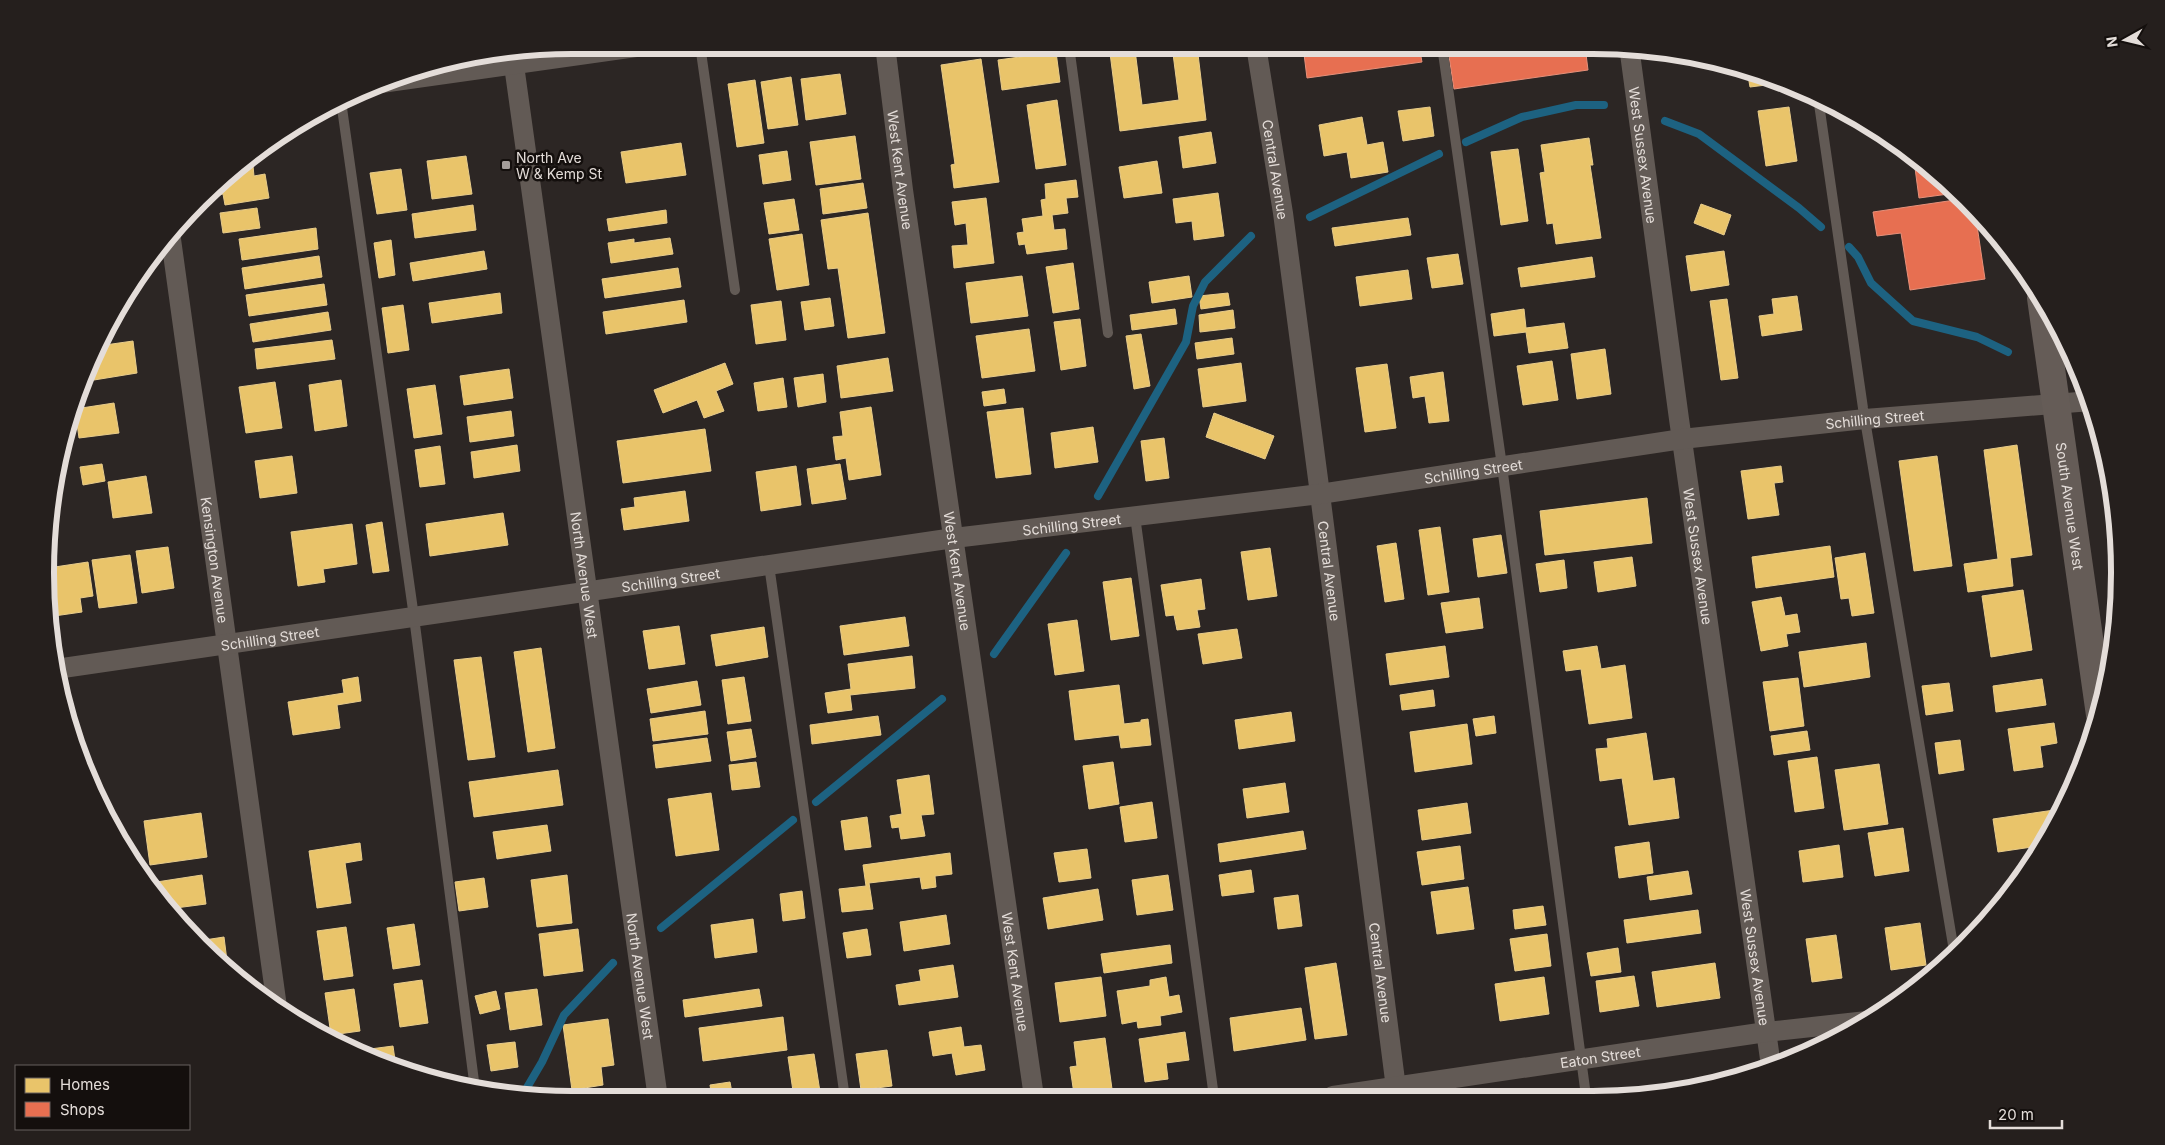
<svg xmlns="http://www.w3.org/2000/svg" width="2165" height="1145" viewBox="0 0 2165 1145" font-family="Inter,sans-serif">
<rect width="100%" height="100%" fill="#2c2624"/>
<g fill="#e9c46a" stroke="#e8cc8b">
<path d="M1172 46H1197L1206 120 1120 131 1110 53 1135 50 1142 105 1179 100Z"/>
<path d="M1056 52 1060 82 1002 90 998 60Z"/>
<path d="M1677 54 1700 58 1678 61Z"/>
<path d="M981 59 999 182 954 188 951 165 955 164 941 65Z"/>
<path d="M1747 70 1782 83 1750 87Z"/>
<path d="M840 74 846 114 806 120 801 79Z"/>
<path d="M791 77 798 125 768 129 761 82Z"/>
<path d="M755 80 764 143 737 147 728 84Z"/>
<path d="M1057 100 1066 165 1036 169 1027 105Z"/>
<path d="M1430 107 1434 136 1403 141 1398 111Z"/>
<path d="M1789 107 1797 161 1766 166 1758 111Z"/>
<path d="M1362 117 1367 145 1383 142 1388 172 1351 178 1347 152 1324 156 1319 125Z"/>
<path d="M1211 132 1216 163 1183 168 1179 137Z"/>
<path d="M855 136 861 179 816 185 810 142Z"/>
<path d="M1589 138 1593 165H1590L1601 238 1556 244 1553 223 1547 224 1540 173 1545 172 1541 145Z"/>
<path d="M681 143 686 175 626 183 621 152Z"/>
<path d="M1518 149 1528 221 1501 225 1491 152Z"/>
<path d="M787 151 791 180 763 184 759 155Z"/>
<path d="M249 156H252L254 176 265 174 269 198 225 205 223 194 213 195V190Z"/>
<path d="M466 156 472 194 432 199 427 161Z"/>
<path d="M1157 161 1162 193 1124 198 1119 167Z"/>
<path d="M401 169 407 210 377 214 370 173Z"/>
<path d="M1076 180 1078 197 1066 198 1068 213 1052 215 1054 230 1065 229 1067 249 1027 254 1025 244 1019 245 1017 233 1024 232 1022 219 1043 216 1041 200 1046 199 1045 184Z"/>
<path d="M863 183 867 208 823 214 820 189Z"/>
<path d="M1218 193 1224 236 1194 240 1192 221 1176 223 1173 199Z"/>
<path d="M986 198 994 263 954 268 952 246 968 245 966 223 955 225 952 202Z"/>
<path d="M794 199 799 230 769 234 764 203Z"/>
<path d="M1701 204 1731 215 1724 235 1694 223Z"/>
<path d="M473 205 476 230 415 238 412 214Z"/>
<path d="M257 208 260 228 223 233 220 213Z"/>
<path d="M666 210 667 223 609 231 607 219Z"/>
<path d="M868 213 885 333 848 338 838 268 828 269 821 220Z"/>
<path d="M1408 218 1411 235 1335 246 1332 228Z"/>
<path d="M316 228 318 249 242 260 239 239Z"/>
<path d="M802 234 809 285 777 290 769 239Z"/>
<path d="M670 238 673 254 611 263 608 243 634 239V243Z"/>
<path d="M391 240 395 275 379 278 374 243Z"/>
<path d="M484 251 487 269 413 281 410 263Z"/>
<path d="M1724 251 1729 285 1691 291 1686 256Z"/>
<path d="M1458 254 1463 284 1432 288 1427 258Z"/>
<path d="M319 256 322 277 245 289 242 268Z"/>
<path d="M1592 257 1595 277 1521 287 1518 268Z"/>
<path d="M1073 263 1079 309 1053 313 1046 267Z"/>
<path d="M678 268 681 287 605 298 602 279Z"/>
<path d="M1408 270 1412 299 1360 306 1356 277Z"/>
<path d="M1022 276 1028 316 971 323 966 283Z"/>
<path d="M1189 276 1192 297 1152 303 1149 282Z"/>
<path d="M324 284 327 305 249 316 246 295Z"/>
<path d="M500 293 502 313 432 323 429 303Z"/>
<path d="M1228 293 1230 305 1201 309 1199 296Z"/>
<path d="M1797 296 1802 330 1762 336 1759 316 1774 314 1772 299Z"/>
<path d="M830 298 834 326 805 330 801 302Z"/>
<path d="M1727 299 1738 378 1721 380 1710 301Z"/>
<path d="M684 300 687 322 606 334 603 312Z"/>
<path d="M781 301 786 340 756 344 751 305Z"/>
<path d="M403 305 409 350 388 353 382 308Z"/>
<path d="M1175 309 1177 324 1132 330 1130 315Z"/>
<path d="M1524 309 1526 328 1564 323 1568 348 1529 353 1526 332 1494 336 1491 314Z"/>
<path d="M1233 310 1235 328 1200 332 1199 315Z"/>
<path d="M328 312 331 330 253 342 250 324Z"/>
<path d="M1080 319 1086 366 1061 370 1054 322Z"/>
<path d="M1029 329 1035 371 982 378 976 336Z"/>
<path d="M1141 334 1150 386 1134 389 1126 336Z"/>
<path d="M1232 338 1234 354 1197 359 1195 343Z"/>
<path d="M332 340 335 359 257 369 255 349Z"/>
<path d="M133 341 137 373 94 380 91 359 98 346Z"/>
<path d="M1605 349 1611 394 1577 399 1571 354Z"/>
<path d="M888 358 893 391 841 398 837 366Z"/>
<path d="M1552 361 1558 400 1523 405 1517 366Z"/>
<path d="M725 363 733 384 716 391 724 411 704 418 697 400 663 413 654 390Z"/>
<path d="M1241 363 1246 401 1203 407 1198 369Z"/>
<path d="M1387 364 1396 428 1365 432 1356 368Z"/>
<path d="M509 369 513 398 464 405 460 376Z"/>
<path d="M1443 372 1449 421 1429 423 1425 396 1413 398 1410 377Z"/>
<path d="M823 374 826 402 798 407 794 378Z"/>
<path d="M783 378 787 407 758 411 754 383Z"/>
<path d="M341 380 347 426 315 431 309 385Z"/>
<path d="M275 382 282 428 246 433 239 387Z"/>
<path d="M435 385 442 434 414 438 407 389Z"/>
<path d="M1004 389 1006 403 984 406 982 392Z"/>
<path d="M114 403 119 433 79 438 75 409Z"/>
<path d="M871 407 881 475 849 480 846 458 836 460 833 437 843 436 840 412Z"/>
<path d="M1023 408 1031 474 996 478 987 412Z"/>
<path d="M511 411 514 436 470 442 467 417Z"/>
<path d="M1214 413 1274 436 1265 459 1206 437Z"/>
<path d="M1093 427 1098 462 1055 468 1051 433Z"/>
<path d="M705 429 711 471 623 483 617 441Z"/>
<path d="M1164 438 1169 478 1146 481 1141 441Z"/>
<path d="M517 445 520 471 474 478 471 452Z"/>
<path d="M2017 445 2032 555 2010 558 2013 586 1968 592 1964 564 1998 559 1984 450Z"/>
<path d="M440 446 445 484 420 487 415 450Z"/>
<path d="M292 456 297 493 260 498 255 461Z"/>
<path d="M1937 456 1952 566 1914 571 1899 461Z"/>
<path d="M102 464 105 481 83 485 80 467Z"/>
<path d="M840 464 846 499 812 504 807 469Z"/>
<path d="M796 466 801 505 761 511 756 472Z"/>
<path d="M1781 466 1783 482 1774 483 1779 515 1748 519 1741 471Z"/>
<path d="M146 476 152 513 113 518 108 482Z"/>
<path d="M54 491 58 517 49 518Z"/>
<path d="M685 491 689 521 624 530 621 509 635 507 634 498Z"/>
<path d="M1647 498 1652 543 1545 555 1540 511Z"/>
<path d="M503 513 508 545 430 556 426 524Z"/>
<path d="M382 522 389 571 373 573 366 525Z"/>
<path d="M352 524 357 564 323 569 325 582 298 586 291 532Z"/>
<path d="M1440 527 1449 592 1428 595 1419 530Z"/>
<path d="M1501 535 1507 573 1478 577 1473 539Z"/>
<path d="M1396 543 1404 599 1385 602 1377 546Z"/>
<path d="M1830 546 1834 577 1756 588 1752 557Z"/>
<path d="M168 547 174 588 142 593 136 551Z"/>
<path d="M1270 548 1277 596 1248 600 1241 552Z"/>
<path d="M1865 553 1874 613 1852 616 1849 598 1841 599 1835 558Z"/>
<path d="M130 555 137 603 99 608 92 560Z"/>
<path d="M1632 557 1636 586 1598 592 1594 562Z"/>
<path d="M1564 560 1567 588 1540 592 1536 564Z"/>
<path d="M88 562 93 596 80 598 82 612 54 616 48 568Z"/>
<path d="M1131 578 1139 636 1111 640 1103 582Z"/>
<path d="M1201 579 1205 609 1197 610 1200 627 1177 630 1174 615 1166 616 1161 585Z"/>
<path d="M2023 590 2032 650 1991 657 1982 596Z"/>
<path d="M1781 597 1785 616 1797 614 1800 632 1786 634 1788 646 1761 651 1752 602Z"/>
<path d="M1479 598 1483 628 1446 633 1441 603Z"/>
<path d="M905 617 909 646 844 655 840 626Z"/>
<path d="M1077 620 1084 671 1055 675 1048 624Z"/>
<path d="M679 626 685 664 649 669 643 631Z"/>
<path d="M764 627 768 657 716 666 711 635Z"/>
<path d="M1237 629 1242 658 1203 664 1198 634Z"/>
<path d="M1866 643 1870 677 1804 687 1799 652Z"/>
<path d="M1445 646 1449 677 1390 685 1386 654Z"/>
<path d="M1597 646 1601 669 1625 665 1632 718 1589 724 1581 669 1566 671 1563 651Z"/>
<path d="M541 648 555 748 528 752 514 652Z"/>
<path d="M912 656 915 688 850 695 852 710 828 713 825 693 851 689 848 664Z"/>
<path d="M481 657 495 757 468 760 454 660Z"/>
<path d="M358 677 361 701 337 705 340 728 293 735 288 702 344 693 342 680Z"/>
<path d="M744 677 751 721 728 724 722 680Z"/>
<path d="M1798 678 1804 726 1770 731 1763 682Z"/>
<path d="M2042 679 2046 705 1996 712 1993 686Z"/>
<path d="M697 681 701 705 651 713 647 689Z"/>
<path d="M1949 683 1953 711 1926 715 1922 686Z"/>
<path d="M1119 685 1124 724 1141 722V720L1148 719 1151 745 1121 748 1119 735 1075 740 1069 691Z"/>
<path d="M1433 690 1435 706 1402 710 1400 695Z"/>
<path d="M705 711 708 734 653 741 650 719Z"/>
<path d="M1291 712 1295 741 1239 749 1235 720Z"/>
<path d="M878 716 881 735 812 744 810 725Z"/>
<path d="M1494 716 1496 733 1476 736 1473 719Z"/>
<path d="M2054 723 2057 743 2040 746 2043 767 2014 771 2008 729Z"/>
<path d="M1467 724 1472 764 1415 772 1410 732Z"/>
<path d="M751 729 756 757 731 761 727 732Z"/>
<path d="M1807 731 1810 750 1774 755 1771 736Z"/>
<path d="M1646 733 1653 781 1674 778 1679 818 1629 825 1622 778 1600 781 1596 749 1608 748 1607 739Z"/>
<path d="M707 738 711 761 656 768 653 745Z"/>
<path d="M1960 740 1964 770 1939 774 1935 743Z"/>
<path d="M1817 757 1824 808 1795 812 1788 761Z"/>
<path d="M756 762 760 787 732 790 729 765Z"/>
<path d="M1113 762 1119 804 1089 809 1083 766Z"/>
<path d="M1879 764 1888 824 1844 830 1835 770Z"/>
<path d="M558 770 563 805 474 817 469 782Z"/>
<path d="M929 775 934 814 921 815 925 836 901 839 899 827 892 828 890 816 902 814 897 780Z"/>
<path d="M1285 783 1289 812 1247 818 1243 789Z"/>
<path d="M711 793 719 850 676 856 668 799Z"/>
<path d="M1152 802 1157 838 1125 842 1120 807Z"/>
<path d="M1467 803 1471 833 1422 840 1418 810Z"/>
<path d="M2061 809 2062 812 2039 846 1998 852 1993 819Z"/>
<path d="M201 813 207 857 150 865 144 821Z"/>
<path d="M867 817 871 847 845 850 841 821Z"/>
<path d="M547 825 551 851 497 859 493 832Z"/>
<path d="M1903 828 1909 871 1875 876 1868 833Z"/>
<path d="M1303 831 1306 849 1220 862 1218 844Z"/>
<path d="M1649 842 1653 873 1619 878 1615 847Z"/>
<path d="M360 843 362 860 345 863 351 903 317 908 309 851Z"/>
<path d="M1839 845 1843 877 1803 882 1799 851Z"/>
<path d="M1460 846 1464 879 1422 885 1417 852Z"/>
<path d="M1087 849 1091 878 1059 882 1054 853Z"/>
<path d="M950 853 952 874 935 876 936 887 922 889 920 877 869 883 873 909 842 912 839 889 866 886 863 865Z"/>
<path d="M1251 870 1254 892 1222 896 1219 875Z"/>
<path d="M1688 871 1692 894 1650 900 1647 877Z"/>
<path d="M202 875 206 904 168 909 151 887 150 883Z"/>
<path d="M567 875 572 923 537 927 531 880Z"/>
<path d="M1168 875 1173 910 1137 915 1132 880Z"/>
<path d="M484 878 488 907 459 911 455 882Z"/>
<path d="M1468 887 1474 929 1437 934 1431 892Z"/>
<path d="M1098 889 1103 920 1048 929 1043 898Z"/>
<path d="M802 891 805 918 783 921 780 894Z"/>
<path d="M1298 895 1302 926 1278 929 1274 898Z"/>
<path d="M1543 906 1546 925 1515 929 1513 910Z"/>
<path d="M1698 910 1701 933 1627 943 1624 920Z"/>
<path d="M946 915 950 944 904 951 900 922Z"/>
<path d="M753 919 757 952 715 958 711 925Z"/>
<path d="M1920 923 1926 965 1891 970 1885 928Z"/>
<path d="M414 924 420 965 393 969 387 928Z"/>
<path d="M346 927 353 976 324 980 317 931Z"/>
<path d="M578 929 583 971 544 976 539 934Z"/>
<path d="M867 929 871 955 847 958 843 933Z"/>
<path d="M1547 934 1551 966 1515 971 1510 939Z"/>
<path d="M1974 934 1960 946 1959 936Z"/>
<path d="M1836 935 1842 978 1812 982 1806 939Z"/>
<path d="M224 937 227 961 221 962 198 941Z"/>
<path d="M1170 945 1172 963 1104 973 1101 954Z"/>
<path d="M1618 948 1621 972 1591 976 1587 953Z"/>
<path d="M1336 963 1347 1035 1315 1039 1305 968Z"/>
<path d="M1715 963 1720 998 1657 1007 1652 972Z"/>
<path d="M953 965 958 997 899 1005 896 985 921 981 919 970Z"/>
<path d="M1634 976 1639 1006 1600 1012 1596 981Z"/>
<path d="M1101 977 1106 1016 1060 1022 1055 983Z"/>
<path d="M1166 977 1169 997 1179 995 1182 1012 1160 1016 1161 1025 1138 1028 1137 1021 1122 1024 1117 991 1150 986V980Z"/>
<path d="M1544 977 1549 1014 1500 1021 1495 984Z"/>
<path d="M422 980 428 1023 400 1027 394 984Z"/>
<path d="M354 989 360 1031 331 1035 325 993Z"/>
<path d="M537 989 542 1025 510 1030 505 993Z"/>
<path d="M759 989 762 1006 685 1017 683 1000Z"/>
<path d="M496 991 500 1009 480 1014 475 996Z"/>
<path d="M1301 1008 1306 1040 1234 1051 1230 1018Z"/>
<path d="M783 1017 787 1050 703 1061 699 1028Z"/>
<path d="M608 1019 614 1065 601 1067 603 1085 572 1090 563 1025Z"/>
<path d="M961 1027 964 1047 981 1045 985 1070 956 1075 952 1053 933 1056 929 1032Z"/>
<path d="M1185 1032 1189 1060 1166 1063 1168 1079 1145 1082 1139 1039Z"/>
<path d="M1105 1038 1112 1089 1074 1094 1070 1067 1077 1066 1074 1042Z"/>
<path d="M515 1042 518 1067 491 1071 487 1045Z"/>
<path d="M393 1046 396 1067 355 1051Z"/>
<path d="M887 1050 892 1086 861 1090 856 1054Z"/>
<path d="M814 1054 821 1098H794L788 1057Z"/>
<path d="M730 1082 733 1098H712L710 1085Z"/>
<path d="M598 1089 600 1099H568L567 1094Z"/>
</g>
<g fill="#e76f51" stroke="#e6907a">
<path d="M1303 46H1419L1422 62 1307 78Z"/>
<path d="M1522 46H1585L1588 70 1454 89 1449 56Z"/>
<path d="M1913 153 1914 154 1956 193 1919 198Z"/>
<path d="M1962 199 1975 212 1985 279 1910 290 1901 233 1877 236 1873 212Z"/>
</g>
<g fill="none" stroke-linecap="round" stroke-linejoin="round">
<g stroke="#1d6281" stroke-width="8">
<path d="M1665 121 1699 134 1799 208 1821 227"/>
<path d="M1466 142 1522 117 1576 105H1604"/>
<path d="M1310 217 1439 154"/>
<path d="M1849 247 1858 257 1871 283 1913 321 1977 337 2008 352"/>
<path d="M1098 496 1186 342 1193 306 1205 282 1251 236"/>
<path d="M994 654 1066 553"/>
<path d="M816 802 942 699"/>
<path d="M661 928 793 820"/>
<path d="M522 1096 542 1062 564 1015 613 963"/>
</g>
<g stroke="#625a55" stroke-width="10">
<path d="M700 45 735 290"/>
<path d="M1069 46 1108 333"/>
<path d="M1442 46 1502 466 1586 1096"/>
<path d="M1818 97 1863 408 1954 951"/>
<path d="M341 101 414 617 475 1089"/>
<path d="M1135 516 1214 1097"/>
<path d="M769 565 845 1098"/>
</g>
<g stroke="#625a55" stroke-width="20">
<path id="s1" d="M885 45 903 190 1034 1097"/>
<path id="s2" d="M1256 46 1283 213 1320 494 1397 1096"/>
<path id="s3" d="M1629 46 1679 419 1771 1066"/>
<path id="s4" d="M512 51 658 1099"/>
<path d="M381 83 650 45"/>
<path id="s5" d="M170 232 277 1007"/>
<path id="s6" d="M56 669 954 538 1320 494 1682 439 1865 419 2091 401"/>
<path id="s7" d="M1333 1096 1766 1032 1867 1021"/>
</g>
<path stroke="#655c57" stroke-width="28" id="s8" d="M2041 298 2100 715"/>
</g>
<rect fill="#a49d9a" stroke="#140f0d" stroke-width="2" x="501" y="160" width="10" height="10" rx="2.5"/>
<g text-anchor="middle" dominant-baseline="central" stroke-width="5" stroke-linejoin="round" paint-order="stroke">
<g font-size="14" fill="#e4ddd9" stroke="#140f0d">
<text stroke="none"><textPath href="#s3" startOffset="110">West Sussex Avenue</textPath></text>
<text stroke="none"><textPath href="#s2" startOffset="125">Central Avenue</textPath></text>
<text stroke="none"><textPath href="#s1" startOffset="126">West Kent Avenue</textPath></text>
<text stroke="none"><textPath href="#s6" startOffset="1836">Schilling Street</textPath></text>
<text stroke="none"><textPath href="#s6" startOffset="1431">Schilling Street</textPath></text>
<text stroke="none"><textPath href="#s8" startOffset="210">South Avenue West</textPath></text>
<text stroke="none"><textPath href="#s6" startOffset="1026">Schilling Street</textPath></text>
<text stroke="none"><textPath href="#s3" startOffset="515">West Sussex Avenue</textPath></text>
<text stroke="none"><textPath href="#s5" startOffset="331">Kensington Avenue</textPath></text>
<text stroke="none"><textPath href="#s2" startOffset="530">Central Avenue</textPath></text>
<text stroke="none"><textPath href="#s1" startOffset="531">West Kent Avenue</textPath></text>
<text stroke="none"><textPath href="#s4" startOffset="529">North Avenue West</textPath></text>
<text stroke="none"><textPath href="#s6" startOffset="621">Schilling Street</textPath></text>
<text stroke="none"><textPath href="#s6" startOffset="216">Schilling Street</textPath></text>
<text stroke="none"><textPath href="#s3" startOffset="920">West Sussex Avenue</textPath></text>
<text stroke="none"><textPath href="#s1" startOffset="936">West Kent Avenue</textPath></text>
<text stroke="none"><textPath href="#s2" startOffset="935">Central Avenue</textPath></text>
<text stroke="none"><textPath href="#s4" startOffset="934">North Avenue West</textPath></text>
<text stroke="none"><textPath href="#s7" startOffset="270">Eaton Street</textPath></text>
</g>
<g font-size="14" fill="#e4ddd9" stroke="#140f0d" text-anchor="start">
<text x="516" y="157">North Ave<tspan x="516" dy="16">W &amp; Kemp St</tspan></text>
</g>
</g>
<path d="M0 0H2165V1145H0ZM572 54H1593A518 518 0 0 1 2111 572V573A518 518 0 0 1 1593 1091H572A518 518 0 0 1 54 573V572A518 518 0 0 1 572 54Z" fill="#251f1d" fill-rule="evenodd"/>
<path fill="none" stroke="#e4ddd9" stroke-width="6" d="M572 54H1593A518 518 0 0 1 2111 572V573A518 518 0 0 1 1593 1091H572A518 518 0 0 1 54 573V572A518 518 0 0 1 572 54Z"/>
<rect x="15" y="1065" width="175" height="65" fill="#140f0d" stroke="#67615f"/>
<rect x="25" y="1078" width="25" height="15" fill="#e9c46a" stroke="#67615f"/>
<text x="60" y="1090" font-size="15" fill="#e4ddd9">Homes</text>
<rect x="25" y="1102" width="25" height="15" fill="#e76f51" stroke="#67615f"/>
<text x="60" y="1115" font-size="15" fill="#e4ddd9">Shops</text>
<g transform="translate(2125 40) rotate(262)" stroke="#140f0d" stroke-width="4" paint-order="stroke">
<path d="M0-4L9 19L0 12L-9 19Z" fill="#e4ddd9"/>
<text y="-8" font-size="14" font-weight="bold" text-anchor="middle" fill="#e4ddd9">N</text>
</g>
<path d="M1990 1120v8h72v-8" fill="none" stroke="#e4ddd9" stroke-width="2.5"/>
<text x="1998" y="1120" font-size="15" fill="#e4ddd9" stroke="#140f0d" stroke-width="4" paint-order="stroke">20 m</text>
</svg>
